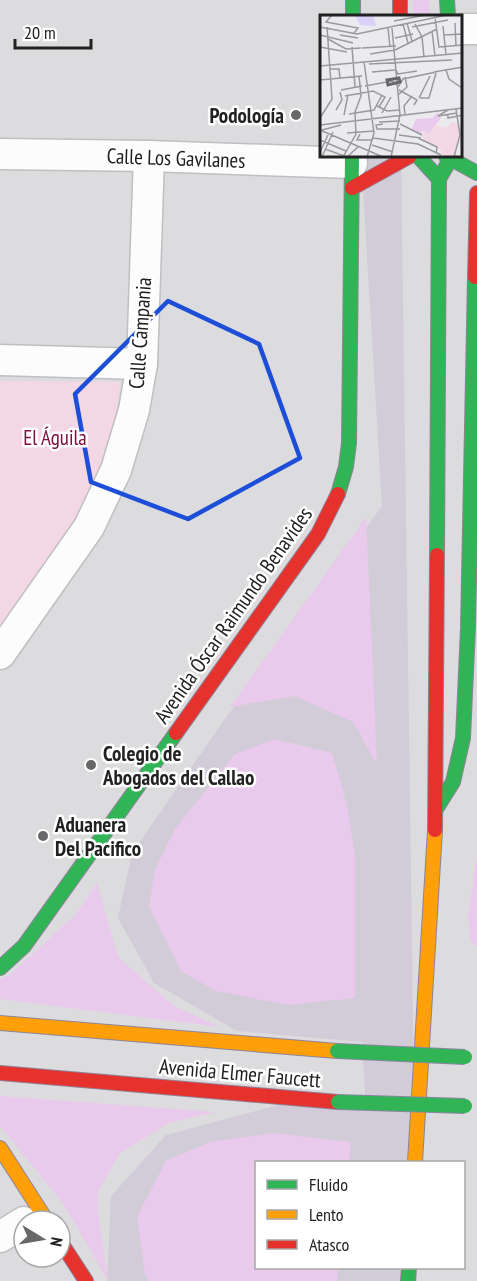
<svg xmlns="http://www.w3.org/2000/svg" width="477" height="1281" viewBox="0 0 477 1281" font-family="'PT Sans Narrow',sans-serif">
<rect width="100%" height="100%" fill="#ebeaef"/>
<path fill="#dcdcde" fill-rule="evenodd" d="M0 0H477V1281H0ZM321 16H460V156H321ZM256 1162H464V1268H256ZM24 1221H60V1257H24Z"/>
<path fill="#dcdbdd" d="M477 1211V1281H460V1268H464V1225Z"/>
<path fill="#d2ccd8" d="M361 156H401L415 1162H256V1268H416L417 1281H107L111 1196 166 1135 278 1105 366 1110 362 1042 237 1031 154 983 118 918 132 853 222 723 382 506Z"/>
<g fill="#eacaec">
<rect x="413" y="0" width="16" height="16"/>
<path d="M366 517 377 764 353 722 295 696 230 707Z"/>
<path d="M274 739 332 753 347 806 355 855V998L288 1005 216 991 181 971 149 907 155 870 175 829 235 754Z"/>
<path d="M477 855V948L470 940 468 916Z"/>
<path d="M97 883 118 957 174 1006 220 1027 0 999V979L10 975 76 914Z"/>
<path d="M0 1096 216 1112 169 1123 119 1154 98 1192V1212L108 1281 63 1203 0 1126Z"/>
<path d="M273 1133 351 1142 349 1162H256V1268H338L337 1281H149L145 1273 137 1217 166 1161 210 1142Z"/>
</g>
<path fill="#f3d7e5" d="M0 381 120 382 116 422 99 482 73 525 0 626Z"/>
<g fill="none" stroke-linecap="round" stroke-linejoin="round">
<g stroke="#bfbfc1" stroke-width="33">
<g id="street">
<path d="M460 29H477"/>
<path d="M0 154 149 156 352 163"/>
<path d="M0 360 142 364"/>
<path d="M0 654 89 527 116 470 134 410 142 364 149 156"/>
<path d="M0 1237 24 1222"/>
</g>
</g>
<g stroke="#8f829a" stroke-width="16">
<g id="fast">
<path d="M353 0V16"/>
<path d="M447 0 448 16"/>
<path d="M418 156 439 179"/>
<path d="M446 156 477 173"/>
<path d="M338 494 346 467 349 443 352 156"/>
<path d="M437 555 439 179 447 165 449 156"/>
<path d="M436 809 453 782 463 738 468 628 475 277"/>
<path d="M0 968 24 946 176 733"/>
<path d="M408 1281 409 1268"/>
</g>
</g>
<g stroke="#8f829a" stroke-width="16">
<g id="slow">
<path d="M0 1023 337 1051"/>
<path d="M0 1148 47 1221"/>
<path d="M415 1162 435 830"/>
</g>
</g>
<g stroke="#8f829a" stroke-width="16">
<g id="jam">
<path d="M400 0V16"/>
<path d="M352 188 410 156"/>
<path d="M475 277 477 193"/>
<path d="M176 733 318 534 338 494"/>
<path d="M435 830 437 555"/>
<path d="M0 1073 338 1102"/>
<path d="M60 1241 86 1281"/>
</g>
</g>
<use href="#street" stroke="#fcfcfd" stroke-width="30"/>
<use href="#fast" stroke="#30b455" stroke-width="14"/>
<use href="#slow" stroke="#ff9f0a" stroke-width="14"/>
<use href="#jam" stroke="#e5322d" stroke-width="14"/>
<g stroke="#8b86a5" stroke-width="16" stroke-linecap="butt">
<g id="fast-bridge">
<path d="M337 1051 465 1057"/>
<path d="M338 1102 465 1106"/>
</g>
</g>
<use href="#fast-bridge" stroke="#30b455" stroke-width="14"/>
</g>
<path fill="none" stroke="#1d4ed8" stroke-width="4.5" stroke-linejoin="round" d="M168 301 259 344 300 458 188 519 91 482 75 394Z"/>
<g fill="#686769" stroke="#fff" stroke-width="2">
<circle cx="296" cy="115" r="6"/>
<circle cx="91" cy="765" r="6"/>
<circle cx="43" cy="836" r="6"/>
</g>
<g text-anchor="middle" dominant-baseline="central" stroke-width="5" stroke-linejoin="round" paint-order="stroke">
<g font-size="21" font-weight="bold" fill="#212121" stroke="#fff" text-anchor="start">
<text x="284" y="115" text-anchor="end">Podología</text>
<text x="103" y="753">Colegio de<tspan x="103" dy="24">Abogados del Callao</tspan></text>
<text x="55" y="824">Aduanera<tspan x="55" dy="24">Del Pacifico</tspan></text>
</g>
<g font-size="21" fill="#212121" stroke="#fff">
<text transform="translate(176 158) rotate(2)">Calle Los Gavilanes</text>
<text transform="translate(140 333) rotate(-86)">Calle Campania</text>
<text transform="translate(233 615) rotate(-55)">Avenida Óscar Raimundo Benavides</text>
<text transform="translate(240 1073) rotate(5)">Avenida Elmer Faucett</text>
</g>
<g font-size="21" fill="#800f3e" stroke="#fff">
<text x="55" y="437">El Águila</text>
</g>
</g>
<g transform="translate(320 15)">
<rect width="142" height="142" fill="#ebeaef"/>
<path d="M117 97 121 103 115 111 139 121 128 138 111 121 113 113 110 119 103 115 101 119 92 114 96 104 113 103Z" fill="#eacaec"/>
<path d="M35 0H53L56 11 40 10Z" fill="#dbd0f7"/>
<path d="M132 107 139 109 140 117 134 142H121L122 136 103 126V115L110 119 114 110 126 113Z" fill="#f3d7e5"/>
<path fill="none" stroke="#9a9a9d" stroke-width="1.5" d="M12 0 6 7 38 13 34 18M115 2 119 32 143 30M74 6 106 0M87 8 92 26M135 8 136 31M83 9 88 28M95 9 102 22 104 42M123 11 126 40M0 12 37 19 127 0M92 12 128 5M68 13 70 32M112 16 115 41M0 20 33 28M20 20 38 23M124 20 143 19M75 23 93 19M8 24 26 34 41 33M0 32 27 37M32 32 35 72M42 33 76 31M75 35 117 14M50 39 75 35M44 47 54 118 47 142M49 49 132 45M0 51 143 38M10 54H19L20 63M76 55 78 59 97 56M126 55 129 64 142 73M52 57 75 55M114 57 143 52M0 65 42 61M0 69V91M45 71 72 66 77 70M78 72 83 64 116 57M21 75 42 71M79 75 97 85 94 90M78 80 87 72 85 62M25 81 53 76 65 82 59 92M99 83 110 61M100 83H109L116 58M57 91 67 96 80 95M16 95 22 85 20 77M128 95 118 101 137 98M62 98 71 82M29 99 54 95 62 80M85 99 84 91 92 81M128 99V103L143 100M24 100 28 80M0 103 12 84 7 12M59 107 80 106M63 109 56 110 57 114H80M80 109 102 120M0 110 143 93M0 115 63 142M2 115 21 110M27 118 54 116M40 119 37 125H53M79 120 101 123M53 123 98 129 121 140M98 123 117 132 116 139M0 125 26 136M52 130 73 137M5 134 27 142 38 132M0 137 8 120M2 142 13 117M23 142 36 119 35 97 41 81 39 61M71 142 80 100 72 13M134 142 140 120 136 94"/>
<path fill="#686769" fill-opacity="0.15" stroke="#686769" stroke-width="3" d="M79 63 80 67 68 70 67 65Z"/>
<rect width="142" height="142" fill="none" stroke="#212121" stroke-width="3"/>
</g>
<rect x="255" y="1161" width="210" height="108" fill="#ffffff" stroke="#a6a6a6" stroke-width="1.5"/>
<rect x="267" y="1180" width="30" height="9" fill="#30b455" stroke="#a6a6a6" stroke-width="1.5"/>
<text x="309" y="1191" font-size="18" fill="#212121">Fluido</text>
<rect x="267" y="1210" width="30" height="9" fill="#ff9f0a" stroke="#a6a6a6" stroke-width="1.5"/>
<text x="309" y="1221" font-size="18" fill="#212121">Lento</text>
<rect x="267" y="1240" width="30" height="9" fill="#e5322d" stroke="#a6a6a6" stroke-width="1.5"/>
<text x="309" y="1251" font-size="18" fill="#212121">Atasco</text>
<g transform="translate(42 1239) rotate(101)"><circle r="28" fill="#ffffff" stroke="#a6a6a6" stroke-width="1.5"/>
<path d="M0-4.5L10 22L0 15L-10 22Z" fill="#686769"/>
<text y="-9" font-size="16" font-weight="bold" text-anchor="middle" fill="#212121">N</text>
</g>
<path d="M15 39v9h76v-9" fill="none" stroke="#212121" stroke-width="3"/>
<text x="24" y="39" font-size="18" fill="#212121" stroke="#ffffff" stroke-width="4.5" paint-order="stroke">20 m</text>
</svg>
